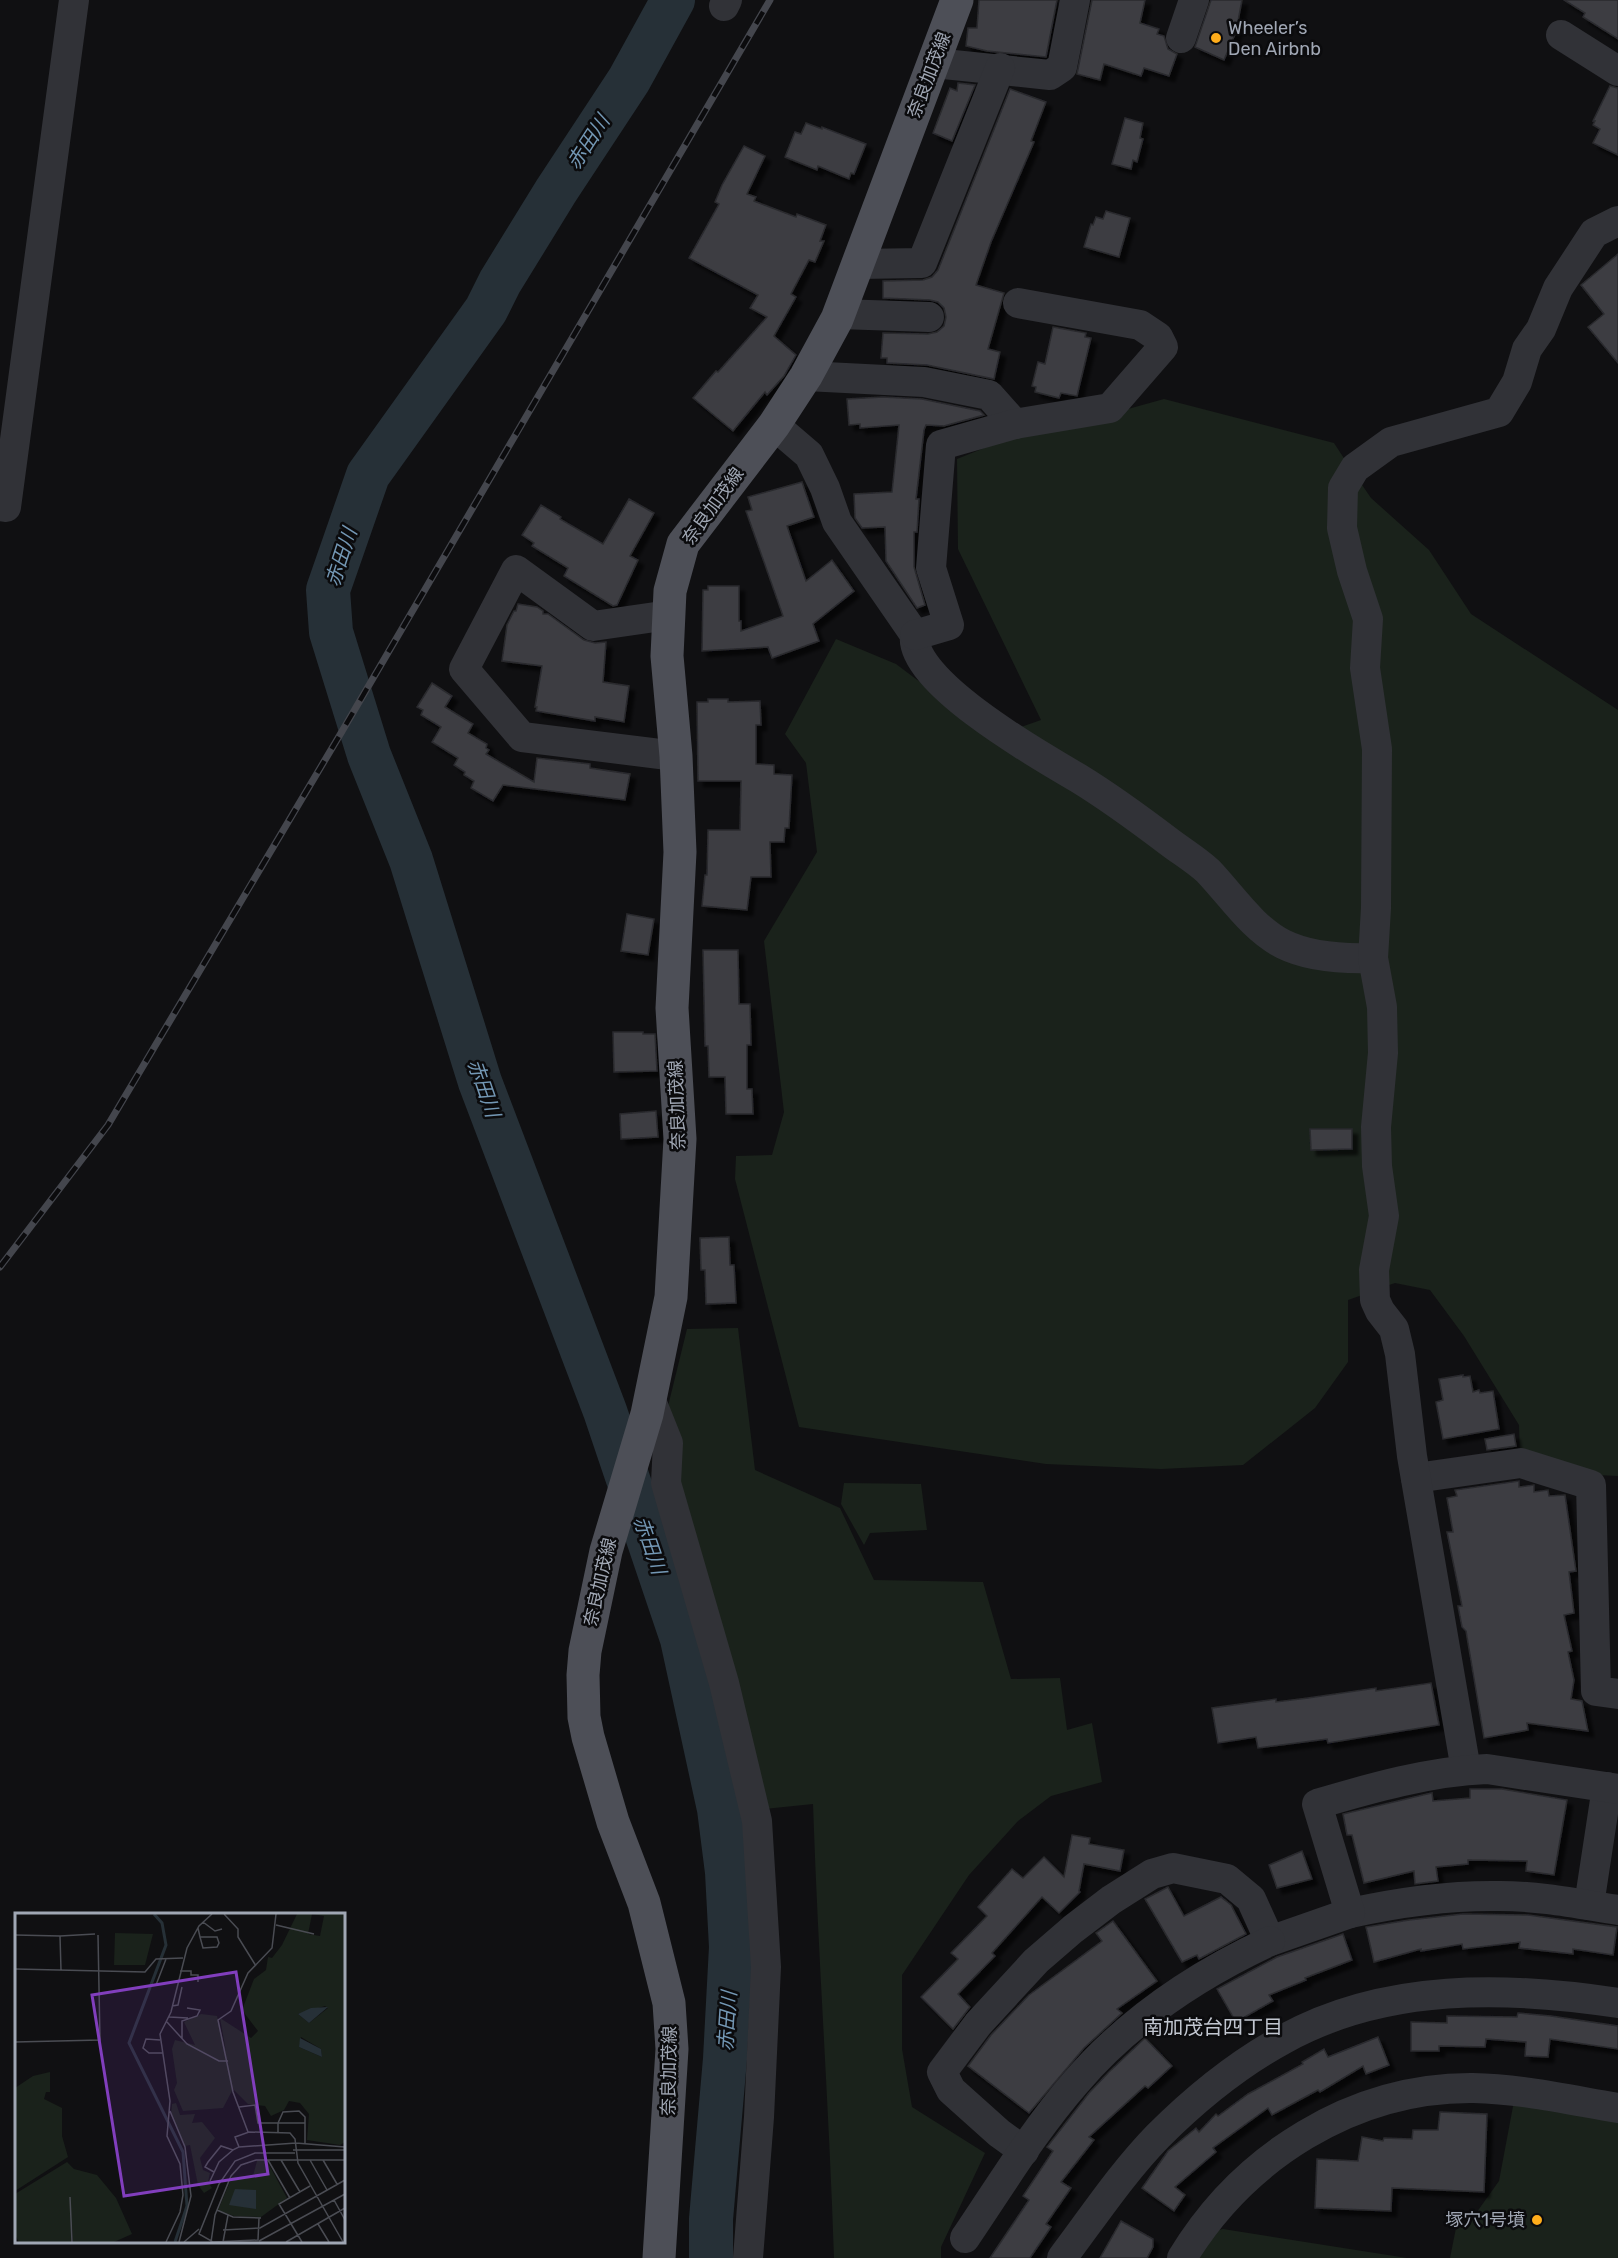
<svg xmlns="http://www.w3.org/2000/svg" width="1618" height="2258" viewBox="0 0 1618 2258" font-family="Rubik,'Noto Sans JP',sans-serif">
<defs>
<filter id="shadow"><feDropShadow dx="5.5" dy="5.5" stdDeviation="1.5" flood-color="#0009"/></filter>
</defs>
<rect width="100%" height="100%" fill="#101012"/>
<g fill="#1a221b">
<path d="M1164 399 1334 443 1349 466 1360 620 1377 1008 1368 1293 1348 1300V1362L1315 1408 1243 1465 1161 1469 1046 1464 799 1427 735 1179 736 1156 772 1155 784 1112 764 941 817 852 806 763 785 734 836 639 896 664 993 737 1041 720 958 549 957 459 1031 429 1128 409Z"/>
<path d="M1356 476 1371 498 1429 550 1471 614 1618 710V1476L1597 1475 1520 1458 1519 1425 1464 1336 1430 1290 1395 1283 1380 1288 1357 570Z"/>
<path d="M738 1328 755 1470 840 1508 874 1580 983 1582 1011 1679 1060 1678 1067 1730 1092 1723 1102 1782 1051 1796 1018 1821 969 1875 902 1975V2049L912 2107 985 2153 941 2247V2258H834C829 2106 818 1955 813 1804L754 1810 656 1455 687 1329Z"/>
<path d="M844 1483 921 1484 927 1530 870 1533 864 1545 841 1504Z"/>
<path d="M1514 2101 1618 2121V2258H1450L1457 2223H1469L1499 2181Z"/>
<path d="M1223 2229 1407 2258H1195L1211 2232Z"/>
</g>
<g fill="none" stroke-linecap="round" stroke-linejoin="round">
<path stroke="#263037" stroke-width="44" d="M673 0 629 80 556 191 500 282 486 310 368 475 328 590 331 632 369 755 411 860 480 1082 605 1411 682 1639 719 1809 727 1872 731 1947 725 2059 711 2219V2258"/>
</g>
<g fill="#3c3d42" stroke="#2a2a2e" stroke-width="1.5" filter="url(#shadow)">
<path d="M979 0H1057L1046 57 987 51 966 46 968 28H977Z"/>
<path d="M1092 0H1145L1140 23 1159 29 1157 34 1164 36 1168 49 1177 54 1169 76 1144 68 1141 76 1104 64 1100 80 1077 74Z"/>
<path d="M1211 0H1242L1236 32 1224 60 1195 47Z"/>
<path d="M1564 0H1618V39L1583 17 1585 13Z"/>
<path d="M958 83 975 85 952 141 933 133 950 88 957 91Z"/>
<path d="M1610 86 1618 88V155L1593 143 1600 129 1593 125 1595 121H1593Z"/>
<path d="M1010 89 1046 102 1031 141 1034 142 991 242 976 285 1004 293 988 349 1000 352 994 379 927 365 887 363V358H881L883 333 928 334 937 332 944 326 946 317 944 308 938 302 930 300 883 298V281L923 280 932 277 938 270Z"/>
<path d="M1125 118 1143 123 1140 138 1143 139 1137 162 1133 160 1131 169 1112 164Z"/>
<path d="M806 123 822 129V127L866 144 854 174 851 173 849 179 818 166 817 170 785 157 795 132 801 134Z"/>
<path d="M744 146 765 156 747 194 756 197 754 201 796 217 797 214 826 225 820 241H824L815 262 809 260 791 294 796 297 774 336 796 355 784 376 767 395 765 392 733 431 693 398 716 371 718 372 767 317 750 308 758 295 689 258 719 204 715 202 722 185Z"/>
<path d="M1106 211 1130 218 1119 257 1084 247 1091 224 1093 225 1096 217 1103 219Z"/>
<path d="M1618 254V363L1588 327 1604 314 1581 285Z"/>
<path d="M1053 327 1086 333 1085 337 1091 338 1077 396 1061 393 1059 398 1035 392 1036 387 1032 386 1038 362 1045 364Z"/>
<path d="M883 397 922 399 980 411 984 415 944 426 926 425 924 430 916 499H919L917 532H914V567L925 605 917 608 886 561 885 527 862 528 855 518 854 494 892 492 899 425 860 428V424L849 425 847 399Z"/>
<path d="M802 482 814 517 787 526 806 581 832 560 854 591 813 624 819 641 772 658 768 647 702 651 703 590H708V586H739V621H741V631L783 616 746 511 752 510 748 497Z"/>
<path d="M629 499 654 513 630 556 638 560 617 605 613 606 564 576 568 568 532 546 534 543 522 535 541 505 561 517 560 519 603 544Z"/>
<path d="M518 604 537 607 543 611V614H548L584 640 595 643 606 642 603 682 629 686 624 722 595 717V721L536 711 537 707H535L542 666 502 661 507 625 514 611H516Z"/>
<path d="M432 683 452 696 445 707 473 724 468 733 487 744 486 748 489 750 486 754 534 782 537 758 590 764V768L630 774 625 800 503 785 493 801 471 788 474 781 464 775 465 772 454 765 458 758 432 742 441 727 421 715 423 710 417 707Z"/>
<path d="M708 699H728V702L760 701 761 725H756V764L774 765V774L792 775 789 828H785L784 842H770L771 877H751L747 910 702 906 705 875H707L708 830H740L741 781H698L697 702H708Z"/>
<path d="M627 914 654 919 648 955 621 951Z"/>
<path d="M703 950H738L739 1004H750L751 1045H747V1089H752L753 1114H726L725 1077H709L708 1046H705Z"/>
<path d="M613 1032H643V1034H655L657 1071 614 1072Z"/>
<path d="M656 1111 658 1137 621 1139 620 1114Z"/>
<path d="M1310 1129H1352V1149L1311 1150Z"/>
<path d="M729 1237 730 1265H734L736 1303 706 1304 705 1270H701L700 1238Z"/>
<path d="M1463 1375V1377L1470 1376 1473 1392 1479 1390 1480 1393 1493 1391 1499 1429 1443 1439 1436 1402 1443 1400 1439 1379Z"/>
<path d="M1514 1434 1516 1446 1487 1450 1485 1439Z"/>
<path d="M1519 1481V1487L1534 1485V1492L1548 1490 1549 1496 1565 1495 1576 1571 1569 1572 1574 1613 1564 1615 1572 1651 1568 1652 1574 1680 1571 1699 1582 1701 1588 1731 1527 1723 1528 1730 1484 1738 1466 1631 1462 1627 1458 1606H1462L1447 1532H1453L1447 1498 1457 1496 1455 1490Z"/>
<path d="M1431 1683 1439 1725 1328 1743 1327 1739 1258 1748 1256 1737 1218 1743 1212 1708 1276 1699V1702L1308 1698 1376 1688V1691Z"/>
<path d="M1470 1789H1502L1567 1800 1554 1875 1526 1871 1527 1861 1468 1860V1864L1436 1867 1438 1881 1415 1884 1414 1871 1364 1883 1352 1835H1347L1343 1814 1427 1794 1432 1793 1433 1801 1470 1798Z"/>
<path d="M1072 1835 1090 1838 1089 1844 1124 1850 1120 1871 1084 1864 1079 1891 1080 1892 1059 1913 1042 1897 992 1953 995 1956 958 1994 970 2007 953 2029 921 1997 958 1959 951 1953 987 1916 978 1907 1012 1869 1023 1878 1044 1857 1064 1877Z"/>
<path d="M1302 1851 1312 1879 1277 1888 1269 1865Z"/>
<path d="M1168 1887 1184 1916 1221 1897 1231 1905 1246 1934 1199 1959 1197 1955 1182 1962 1145 1899Z"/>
<path d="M1463 1914 1528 1915 1617 1927 1613 1955 1573 1949V1954L1519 1948 1520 1942 1463 1949 1462 1944 1421 1951V1949L1374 1962 1366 1927 1409 1920Z"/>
<path d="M1113 1921 1157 1981 1117 2009 1122 2013 1084 2048 1029 2113 968 2066 991 2035 1029 1995 1102 1941 1096 1933Z"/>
<path d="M1343 1934 1352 1960 1305 1978 1306 1980 1269 1995 1273 2001 1236 2022 1217 1989 1277 1957Z"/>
<path d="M1518 2013 1551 2016 1618 2026V2049L1550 2039 1548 2057 1525 2056 1526 2042 1486 2039 1485 2047 1439 2046V2051H1411V2022L1447 2023V2016L1517 2017Z"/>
<path d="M1378 2037 1389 2065 1366 2074 1363 2066 1320 2092 1318 2090 1272 2115 1268 2108 1213 2148 1216 2152 1175 2187 1185 2195 1174 2211 1142 2188 1168 2151 1196 2128 1199 2132 1216 2114 1218 2116 1248 2094 1303 2064 1302 2062 1324 2049 1328 2057Z"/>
<path d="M1145 2038 1172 2066 1148 2088 1145 2086 1089 2137 1094 2140 1061 2182 1071 2188 1046 2224 1051 2227 1030 2258H990L1029 2200 1023 2196 1053 2151 1047 2147 1089 2093 1109 2072Z"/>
<path d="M1440 2112 1487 2114 1484 2192 1392 2188 1391 2211 1315 2208 1317 2159 1358 2161 1362 2137 1383 2141 1384 2138 1412 2139 1413 2130H1438Z"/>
<path d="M1121 2221 1153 2239V2247L1147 2258H1100Z"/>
</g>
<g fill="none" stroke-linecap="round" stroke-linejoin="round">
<g stroke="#313237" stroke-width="30">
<path d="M724 6 727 0"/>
<path d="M1561 35 1618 71"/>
<path d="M1181 38 1194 0"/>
<path d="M934 63 1050 75 1062 67 1075 0"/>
<path d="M858 264 922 263 1000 68"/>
<path d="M839 314 929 317"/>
<path d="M806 376 924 382 989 395 1015 424"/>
<path d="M774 425 809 455 825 488 837 522 915 635C908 681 1042 757 1078 778 1109 797 1139 819 1168 841 1181 851 1196 860 1208 871 1231 895 1253 929 1283 944 1309 957 1344 959 1373 958"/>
<path d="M0 506 6 507 74 0"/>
<path d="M669 615 593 626 516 570 464 669 522 737 676 756"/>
<path d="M915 635 949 625 931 568 941 445 1015 424 1110 408 1163 347 1158 337 1140 325 1018 303"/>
<path d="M650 1398 668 1443 666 1483 724 1683 757 1821 766 1967 759 2117 748 2258"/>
<path d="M1416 1478 1521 1463 1591 1485 1596 1691 1618 1694"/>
<path d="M1466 1770 1412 1456 1400 1354 1394 1329 1380 1311 1375 1300 1374 1270 1384 1216 1377 1166 1376 1127 1383 1053 1382 1007 1373 958 1376 908 1377 749 1365 668 1368 619 1352 571 1342 528 1343 488 1355 468 1391 442 1499 412 1517 382 1527 349 1541 329 1558 288 1594 233 1618 221"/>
<path d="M1589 1905 1607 1787"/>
<path d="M1350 1913C1400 1902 1449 1895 1500 1896 1540 1896 1579 1904 1618 1910"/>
<path d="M1024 2151 999 2133 951 2090 942 2072 978 2024 1036 1961 1073 1929 1111 1900 1152 1874 1173 1868 1227 1879 1251 1899 1270 1941 1350 1913 1317 1804C1371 1788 1431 1771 1487 1769L1618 1789"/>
<path d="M965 2238C1001 2185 1034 2130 1076 2082 1129 2020 1197 1975 1270 1941"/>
<path d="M1062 2258C1093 2217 1122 2173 1158 2136 1195 2099 1238 2064 1284 2039 1385 1983 1507 1986 1618 2003"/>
<path d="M1182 2258C1243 2157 1353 2087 1473 2088 1522 2089 1570 2100 1618 2108"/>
</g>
<path stroke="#4d4f57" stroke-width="33" d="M659 2258 672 2049 669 2003 644 1903 613 1822 588 1737 584 1717 583 1675 585 1651 606 1551 647 1414 671 1297 680 1139 672 1008 680 852 676 756 667 656 670 591 683 544 774 425 806 376 837 319 957 0"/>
<g stroke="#44464d" stroke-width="7">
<path id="rail" d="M0 1267 108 1125 341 733 770 0"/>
</g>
<use href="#rail" stroke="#0b0b0d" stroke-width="4.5" stroke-dasharray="14" stroke-linecap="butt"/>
</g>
<g fill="#ffad1b" stroke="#0b0b0d" stroke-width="2">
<circle cx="1216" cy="38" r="6"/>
<circle cx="1537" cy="2220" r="6"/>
</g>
<g text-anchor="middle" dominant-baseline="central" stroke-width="5" stroke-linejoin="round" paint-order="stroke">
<g font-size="18" fill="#a0a7b4" stroke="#0b0b0d" text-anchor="start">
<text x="1228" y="28">Wheeler’s<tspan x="1228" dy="21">Den Airbnb</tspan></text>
<text x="1525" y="2220" text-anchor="end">塚穴1号墳</text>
</g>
<g font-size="18" fill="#a0a7b4" stroke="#0b0b0d">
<text transform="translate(929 75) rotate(-69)">奈良加茂線</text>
<text transform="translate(713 506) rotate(-54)">奈良加茂線</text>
<text transform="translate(677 1105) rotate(-92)">奈良加茂線</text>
<text transform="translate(600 1582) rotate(-77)">奈良加茂線</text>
<text transform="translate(669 2071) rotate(-89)">奈良加茂線</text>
</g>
<g font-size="20" font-style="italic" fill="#7397b4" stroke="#0b0b0d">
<text transform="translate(588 142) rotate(-57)">赤田川</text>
<text transform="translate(341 557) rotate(-72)">赤田川</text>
<text transform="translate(484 1088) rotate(71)">赤田川</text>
<text transform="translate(650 1545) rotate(71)">赤田川</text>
<text transform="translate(727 2021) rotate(-86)">赤田川</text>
</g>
<g font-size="20" fill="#c1c6d0" stroke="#0b0b0d">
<text x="1213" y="2027">南加茂台四丁目</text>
</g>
</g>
<g transform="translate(15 1913)">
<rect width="330" height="330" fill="#101012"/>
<path d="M282 1H330V229L325 232 292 227 294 201 285 190 274 188 269 197 256 203 250 193 233 191 218 176 208 195 168 198 159 177 162 170 157 136 160 127 180 132 169 109 186 101 202 103 211 138 205 105 236 125 243 118 227 97 239 66 251 57 253 44 257 45 267 32ZM297 1 309 3 305 23 293 21ZM310 93 313 95 294 110 283 101ZM286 124 306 136 307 144 284 134ZM100 20 138 21 130 52H99ZM35 159V179H31L29 186 47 195V223L53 244 0 278V175L18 163ZM161 190 165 202 180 201 177 210 187 209 200 225 185 245 188 257 195 260 193 269 197 275 189 280 183 272 175 232 170 233 156 202 157 191ZM242 248H252L272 285 246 304 219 303 203 297 217 264 238 263ZM52 249 59 256 82 262 101 285 117 321 99 329H58L57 313V329H4L0 322V281Z" fill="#1a221b" fill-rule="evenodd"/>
<path d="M313 94 294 110 283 101 296 95ZM285 125 306 136 307 144 284 134ZM220 276 241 277V296L214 292Z" fill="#263037"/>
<path fill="none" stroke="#263037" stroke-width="3" d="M139 1 147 10 151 32 114 130 168 239 172 293 160 329"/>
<path fill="none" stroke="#4a4c53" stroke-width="1.5" d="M209 1 223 16V24L241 53M188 9 200 18 207 16M261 12 299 21M183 15 185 24 188 35 202 34 204 30 202 24H185M0 22 45 23 46 57M45 23 80 21M0 56 130 59 141 46 168 45M165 58H176V62H183V69M141 72 151 46M157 93 163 92 167 74M154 104 173 105M152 109 172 131 204 148H213M167 126V108L182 103 185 97 172 95M145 127 131 126 128 135 134 140H148M0 129 85 127 83 22M224 194 240 192 243 210H263L268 199 284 198 290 204V230M155 198 170 234 176 283 164 329M233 219 218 179 203 107 216 98 233 60 257 35 261 1M263 219V210H290M224 234 281 230 330 234M278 237H330M253 247 275 285M266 247 285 279M295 247 312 277M308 247 322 271M199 259 190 254 193 249 206 233 218 237 224 234 220 224 234 219 275 220 280 226 283 250 328 329M195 268 204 249 218 237M55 284 57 329M319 287 330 307M202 297 218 304 246 305M244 305 243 327 198 329 184 321 204 271 220 248 240 240H280M303 311 314 329M208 317 245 315 330 267M244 328 330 281M151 329 165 299 168 282 165 251 152 223 155 188 145 121 156 99 172 35 184 13 197 1M169 329 184 316M196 329 200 302 216 263 226 252 241 247H330M208 329 213 302M271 329 330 295M287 329 264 291 295 273"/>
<path fill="#813ebd" fill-opacity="0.15" stroke="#813ebd" stroke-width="3" d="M221 59 253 261 109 283 77 82Z"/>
<rect width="330" height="330" fill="none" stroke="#a0a7b4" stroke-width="3"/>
</g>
</svg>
